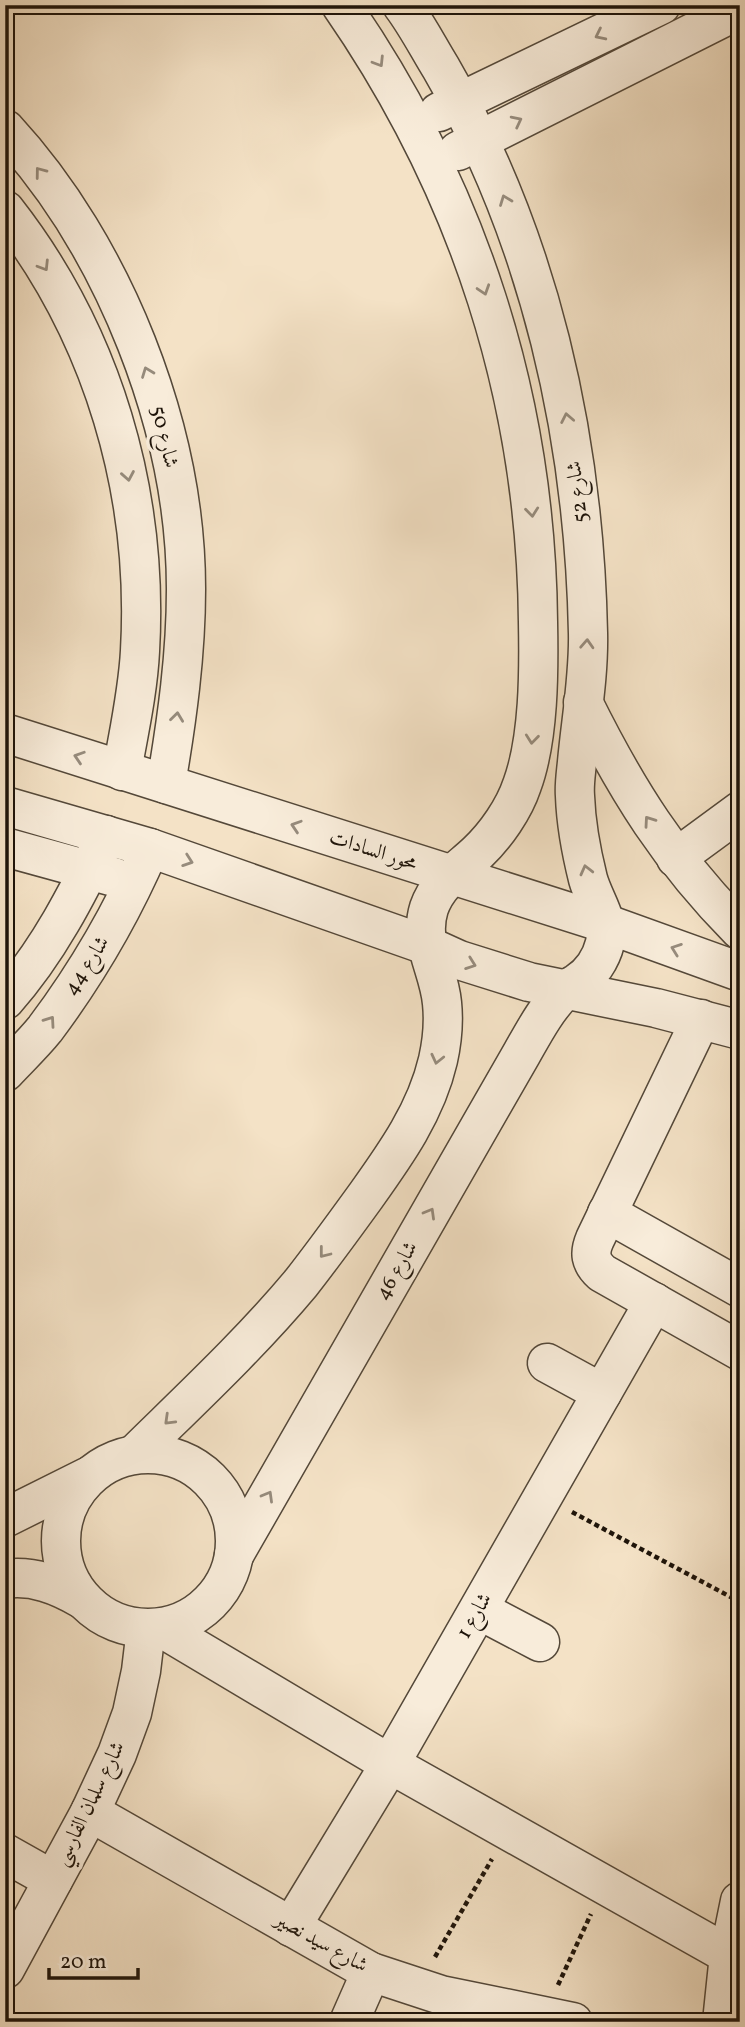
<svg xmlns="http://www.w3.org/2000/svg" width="745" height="2027" viewBox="0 0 745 2027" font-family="Vollkorn,Amiri,serif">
<rect width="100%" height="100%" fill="#f4e2c6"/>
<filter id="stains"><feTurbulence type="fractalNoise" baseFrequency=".00286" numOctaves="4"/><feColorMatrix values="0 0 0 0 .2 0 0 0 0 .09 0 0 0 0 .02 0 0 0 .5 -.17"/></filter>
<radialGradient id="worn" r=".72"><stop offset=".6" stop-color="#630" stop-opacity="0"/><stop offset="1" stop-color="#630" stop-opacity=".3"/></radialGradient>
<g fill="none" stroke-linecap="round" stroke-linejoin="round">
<g stroke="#544839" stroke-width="41">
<g id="minor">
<path d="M439 112 661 5"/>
<path d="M5 129C114 247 186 428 186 589 186 655 177 719 166 784"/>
<path d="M458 151 740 9"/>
<path d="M5 210C103 335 149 492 140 651 138 691 129 731 122 771"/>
<path d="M583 702C627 791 670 859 740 930"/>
<path d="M5 733 607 924 740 972"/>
<path d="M5 806 150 848 426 945 459 960 529 982 656 1008 740 1030"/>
<path d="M5 847 114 877"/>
<path d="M676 858 740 811"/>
<path d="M5 1000C48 952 78 893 106 835"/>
<path d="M701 1019 595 1239C589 1253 590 1262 602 1273L740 1351"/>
<path d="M5 1072C18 1058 33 1044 45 1029 87 973 122 913 150 848"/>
<path d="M607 1213 740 1288"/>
<path d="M547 1363 602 1393"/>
<circle cx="148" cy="1541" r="87"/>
<path d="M135 1454C192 1398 250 1344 301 1283 323 1255 344 1226 365 1197 395 1155 426 1112 438 1060 442 1042 444 1022 442 1003 439 969 418 943 429 908 438 882 459 870 477 853 496 835 514 809 522 785 539 739 539 671 538 622 536 398 469 190 341 5"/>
<path d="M5 1518 87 1477"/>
<path d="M234 1555 522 1053C534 1032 546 1009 563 992 567 988 573 986 577 983 591 974 601 959 605 943 610 919 594 901 588 879 581 851 576 824 575 796 574 785 576 773 577 762 581 719 589 676 588 633 584 436 540 239 441 68 428 47 417 25 402 5"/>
<path d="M5 1579C33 1575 58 1585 82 1599"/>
<path d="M479 1610 540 1642"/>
<path d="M163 1629 390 1764 729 1955"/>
<path d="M90 1812 371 1972 441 1995 573 2022"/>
<path d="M5 1853 53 1880"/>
<path d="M291 1927 390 1764 654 1302"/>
<path d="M5 1969 90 1812 117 1754 132 1713 141 1671 146 1629"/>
<path d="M349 2022 371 1972"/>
<path d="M722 2022 729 1955 740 1901"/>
</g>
</g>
<g stroke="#1e140a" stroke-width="4.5" stroke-dasharray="5 3.5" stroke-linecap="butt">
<path d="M572 1512 740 1602"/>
<path d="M435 1957 492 1859"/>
<path d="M558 1985 591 1914"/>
</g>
<use href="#minor" stroke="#f8ecda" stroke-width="38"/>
</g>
<defs><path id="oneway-chevron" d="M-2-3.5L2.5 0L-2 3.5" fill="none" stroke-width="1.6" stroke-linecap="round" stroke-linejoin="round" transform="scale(1.75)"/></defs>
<g stroke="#968b7c">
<use href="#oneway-chevron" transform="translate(600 35) rotate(154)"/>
<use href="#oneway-chevron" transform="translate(379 62) rotate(58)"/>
<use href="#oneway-chevron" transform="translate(517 121) rotate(-27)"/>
<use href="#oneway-chevron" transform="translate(40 172) rotate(-127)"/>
<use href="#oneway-chevron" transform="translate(505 200) rotate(-111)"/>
<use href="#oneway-chevron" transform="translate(44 266) rotate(58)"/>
<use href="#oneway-chevron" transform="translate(484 290) rotate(72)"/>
<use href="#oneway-chevron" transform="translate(147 372) rotate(-111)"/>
<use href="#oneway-chevron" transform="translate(567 418) rotate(-101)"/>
<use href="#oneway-chevron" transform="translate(128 476) rotate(80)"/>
<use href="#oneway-chevron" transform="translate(532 512) rotate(84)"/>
<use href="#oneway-chevron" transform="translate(587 644) rotate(-87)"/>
<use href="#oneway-chevron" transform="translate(177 717) rotate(-83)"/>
<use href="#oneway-chevron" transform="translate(532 739) rotate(96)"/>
<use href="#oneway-chevron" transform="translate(79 757) rotate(-162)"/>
<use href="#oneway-chevron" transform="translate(649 821) rotate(-125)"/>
<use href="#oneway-chevron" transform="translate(296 826) rotate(-162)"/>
<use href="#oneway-chevron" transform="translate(188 861) rotate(19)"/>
<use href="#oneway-chevron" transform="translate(586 870) rotate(-104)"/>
<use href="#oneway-chevron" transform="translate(676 949) rotate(-160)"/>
<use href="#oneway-chevron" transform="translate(471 964) rotate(20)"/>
<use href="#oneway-chevron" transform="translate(50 1021) rotate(-55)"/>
<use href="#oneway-chevron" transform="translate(437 1059) rotate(103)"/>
<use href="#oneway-chevron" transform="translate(430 1213) rotate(-60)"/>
<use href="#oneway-chevron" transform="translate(324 1253) rotate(128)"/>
<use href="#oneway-chevron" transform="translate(169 1420) rotate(136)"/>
<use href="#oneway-chevron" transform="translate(268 1496) rotate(-60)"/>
</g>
<g text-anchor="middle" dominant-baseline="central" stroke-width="7" stroke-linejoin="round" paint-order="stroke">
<g font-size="21" fill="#1e140a" stroke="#f8ecda">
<text transform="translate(164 437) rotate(77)">شارع 50</text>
<text transform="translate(578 492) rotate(-97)">شارع 52</text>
<text transform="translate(373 851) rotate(18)">محور السادات</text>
<text transform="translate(87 966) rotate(-57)">شارع 44</text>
<text transform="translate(397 1271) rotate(-60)">شارع 46</text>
<text transform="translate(475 1616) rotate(-60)">شارع 1</text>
<text transform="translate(90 1804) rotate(-64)">شارع سلمان الفارسي</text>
<text transform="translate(321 1943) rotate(29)">شارع سيد نصير</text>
</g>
</g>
<rect width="745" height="2027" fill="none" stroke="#f4e2c6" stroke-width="28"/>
<rect x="7" y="7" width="731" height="2013" fill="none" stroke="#1e140a" stroke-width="3.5"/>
<rect x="14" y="14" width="717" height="1999" fill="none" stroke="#1e140a" stroke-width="2"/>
<path d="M49 1968v10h89v-10" fill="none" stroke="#1e140a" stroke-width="3.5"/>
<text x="60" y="1968" font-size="21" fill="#1e140a" stroke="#f8ecda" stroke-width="5" paint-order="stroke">20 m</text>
<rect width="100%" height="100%" filter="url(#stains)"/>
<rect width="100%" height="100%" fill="url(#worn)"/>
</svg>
